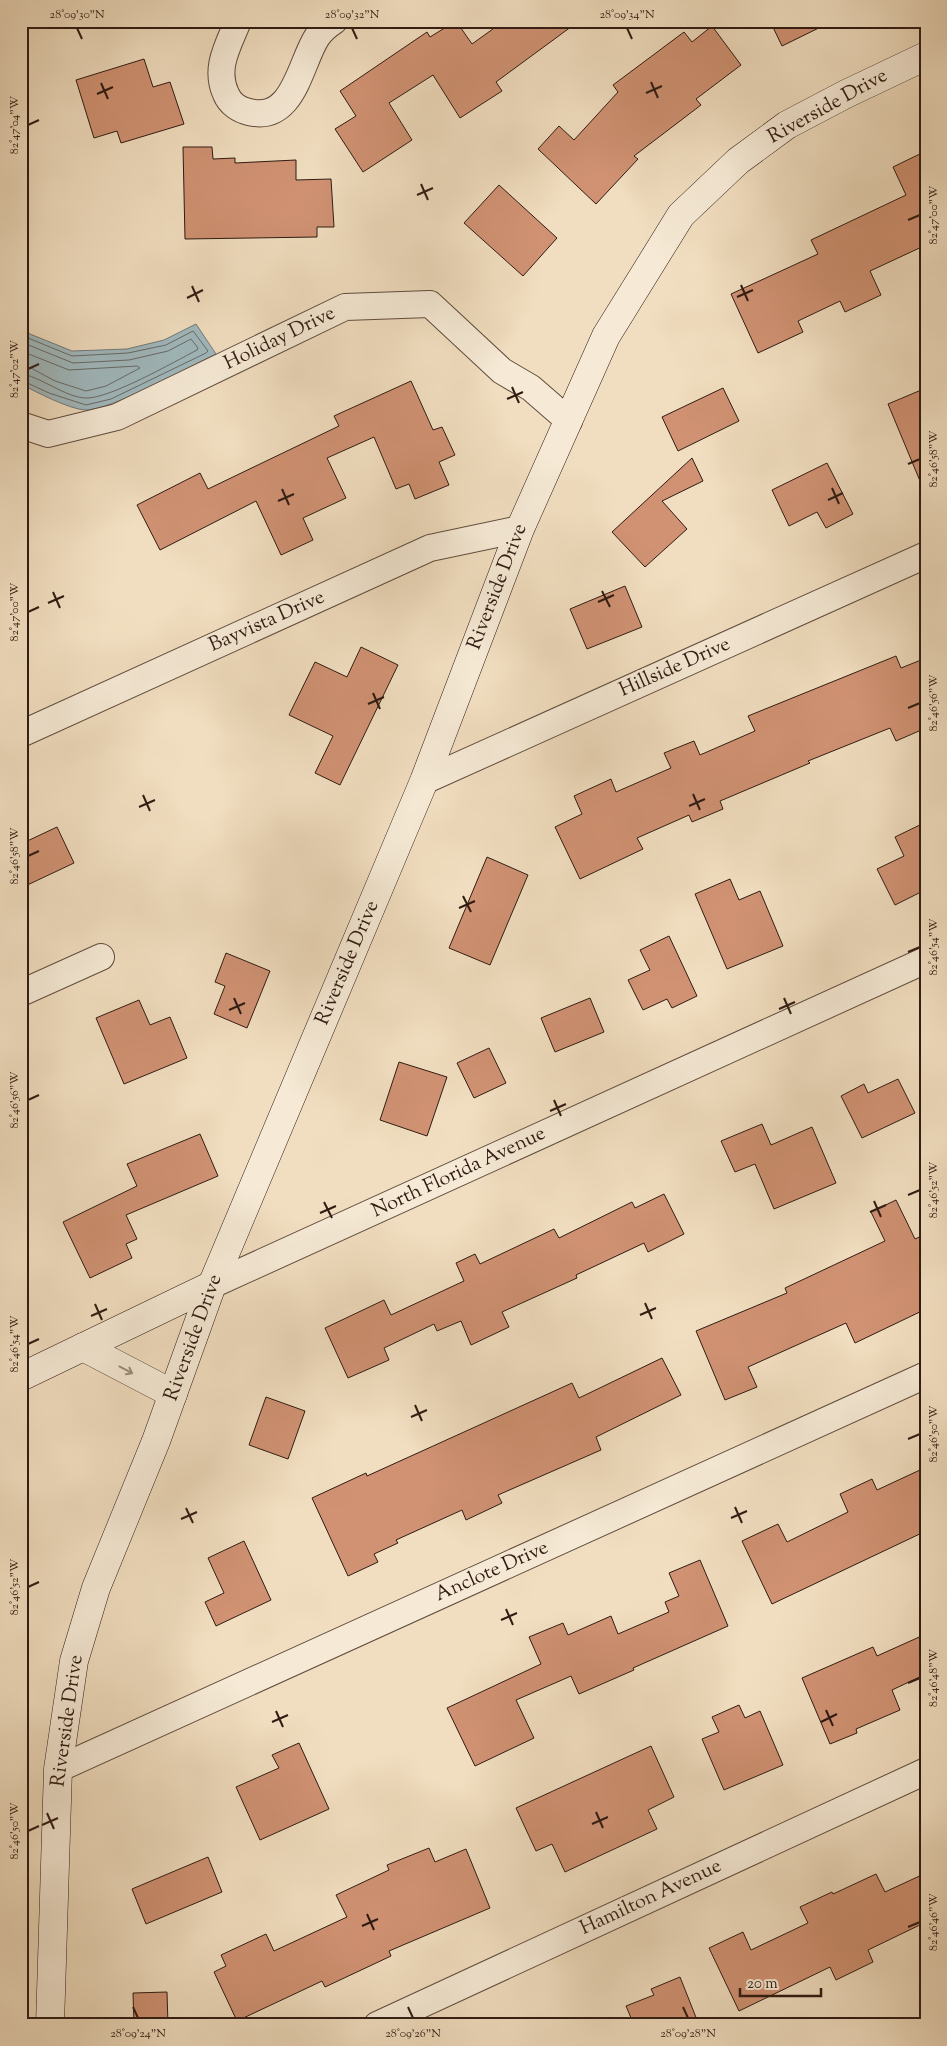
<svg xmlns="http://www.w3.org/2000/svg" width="947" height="2046" viewBox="0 0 947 2046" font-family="'Sorts Mill Goudy',serif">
<rect width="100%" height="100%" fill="#f1dec0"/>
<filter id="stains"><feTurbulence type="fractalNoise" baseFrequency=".004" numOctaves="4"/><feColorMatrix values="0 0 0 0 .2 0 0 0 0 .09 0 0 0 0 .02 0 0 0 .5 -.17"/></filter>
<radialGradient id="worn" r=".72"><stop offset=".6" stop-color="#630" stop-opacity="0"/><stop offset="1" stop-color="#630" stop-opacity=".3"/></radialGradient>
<path fill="#a0b9be" stroke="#737a7a" d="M196 324 216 354C190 366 110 411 85 410 69 409 36 392 21 384V327L30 334 72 351 127 349 164 340Z"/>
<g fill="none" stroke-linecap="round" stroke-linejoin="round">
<g stroke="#686a68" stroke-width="1">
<path d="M21 334 28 338 72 356 128 353 166 345 193 331 208 351 206 353 111 399 86 405 49 393 21 380"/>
<path d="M21 342 73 363 129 360 168 351 191 339 198 348 197 350C174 362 109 399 86 398 66 398 38 375 21 374"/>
<path d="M21 351 69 370 137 366 140 368 106 386 86 391 55 381 31 368 21 366"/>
</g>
</g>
<g fill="#d09273" stroke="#2f1b13">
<path d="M456 21 472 44 504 21H579L496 82 502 91 460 118 433 75 389 103 412 140 363 172 335 129 356 116 340 91 427 32 430 37Z"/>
<path d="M770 21H833L782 46Z"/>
<path d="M712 26 741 65 696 99 701 105 634 156 638 159 596 204 538 149 559 126 574 140 618 92 613 85 684 32 692 42Z"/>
<path d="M144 59 153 87 170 82 184 124 121 143 117 131 94 138 76 80Z"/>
<path d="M183 147H212L213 159 235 158V163L296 160V180L331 179 334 227H317V237L185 239Z"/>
<path d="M926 151V245L870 271 881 295 845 312 840 301 798 321 803 332 758 353 731 294 818 254 811 240 906 195 893 167Z"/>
<path d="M499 185 557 238 523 276 464 223Z"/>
<path d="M411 381 433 430 442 427 455 455 439 462 449 485 415 499 409 484 396 489 374 437 327 458 346 498 303 518 313 540 281 555 256 501 160 550 137 505 200 473 208 489 339 426 334 416Z"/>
<path d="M723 388 739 421 678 451 662 417Z"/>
<path d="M926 388V493H925L888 404Z"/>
<path d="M692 458 703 481 662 501 687 529 645 567 612 532Z"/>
<path d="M827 463 853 514 826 528 817 512 789 526 772 490Z"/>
<path d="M625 586 642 627 587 649 570 609Z"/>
<path d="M361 647 398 665 340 785 315 773 333 736 289 715 315 662 347 677Z"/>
<path d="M896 656 901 668 926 658V728L896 741 890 728 808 761 810 763 720 801 723 809 692 822 689 815 637 838 643 849 580 879 555 827 582 814 574 796 611 779 616 792 671 768 664 753 694 741 700 755 755 731 748 716Z"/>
<path d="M926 822V902L921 892 895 905 877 869 904 856 895 837Z"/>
<path d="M57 827 74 863 21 888V844Z"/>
<path d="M487 857 528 875 490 965 449 948Z"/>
<path d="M730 879 739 900 760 891 783 946 727 969 695 894Z"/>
<path d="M669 936 697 996 672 1008 667 999 643 1010 628 980 650 970 640 950Z"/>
<path d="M226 953 270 971 247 1028 214 1014 225 986 215 982Z"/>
<path d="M590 998 604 1032 555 1052 541 1018Z"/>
<path d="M139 1000 150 1025 170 1017 187 1058 124 1084 96 1018Z"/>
<path d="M489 1048 506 1083 474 1098 457 1063Z"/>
<path d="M399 1062 447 1077 427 1136 380 1120Z"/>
<path d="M898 1079 915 1113 862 1138 841 1096 864 1084 868 1093Z"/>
<path d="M762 1124 771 1145 812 1127 836 1183 774 1209 755 1164 735 1172 721 1141Z"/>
<path d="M200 1134 218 1176 126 1215 137 1239 126 1244 132 1258 90 1278 63 1222 137 1186 127 1164Z"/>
<path d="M664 1194 684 1234 648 1252 644 1243 576 1275 577 1278 502 1312 509 1327 471 1345 461 1321 437 1331 434 1324 384 1348 389 1360 348 1378 325 1328 384 1300 391 1315 464 1281 456 1263 475 1254 480 1264 554 1229 559 1238 632 1202 635 1208Z"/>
<path d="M896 1200 915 1239 926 1234V1309L855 1343 846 1323 748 1367 757 1387 725 1400 696 1331 787 1293 785 1288 885 1241 871 1212Z"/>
<path d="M662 1358 681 1395 596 1437 601 1450 498 1495 502 1503 466 1520 462 1510 396 1540 398 1543 374 1554 378 1562 348 1576 312 1498 366 1473 367 1476 572 1383 579 1398Z"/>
<path d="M266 1397 305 1411 288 1459 249 1445Z"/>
<path d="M920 1470 926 1482V1531L772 1604 742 1541 778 1524 787 1542 848 1512 840 1494 872 1479 877 1490Z"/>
<path d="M244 1541 271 1600 216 1626 205 1602 224 1593 208 1558Z"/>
<path d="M700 1560 728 1626 633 1668 634 1670 579 1694 571 1676 516 1700 534 1738 475 1766 447 1708 541 1664 529 1637 563 1623 568 1635 611 1616 618 1634 669 1612 665 1602 679 1596 669 1573Z"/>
<path d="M926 1634V1674L892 1690 900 1710 856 1729 857 1733 830 1744 802 1678 873 1647 877 1656Z"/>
<path d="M739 1705 745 1718 760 1711 783 1765 724 1790 702 1739 719 1732 712 1717Z"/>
<path d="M299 1743 329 1809 260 1840 236 1787 279 1768 272 1755Z"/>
<path d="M651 1746 674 1797 648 1810 657 1829 565 1872 552 1844 536 1851 516 1808Z"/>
<path d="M429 1848 435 1862 466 1849 490 1908 389 1951 391 1956 325 1987 322 1981 237 2021 214 1972 226 1966 221 1955 266 1934 274 1951 347 1917 336 1895 389 1870 387 1865Z"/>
<path d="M208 1857 222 1892 146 1924 132 1889Z"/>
<path d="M926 1873V1922L868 1950 873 1962 836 1980 830 1967 739 2011 709 1948 743 1932 751 1950 808 1923 800 1907 832 1892 833 1894 876 1874 885 1892Z"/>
<path d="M680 1977 699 2025H634L626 2006 654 1995 651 1989Z"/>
<path d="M167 1992 168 2025H134L133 1993Z"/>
</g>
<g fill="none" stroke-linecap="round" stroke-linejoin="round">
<g stroke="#604c3e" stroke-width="28">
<g id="street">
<path d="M238 21C228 46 214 68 226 94 230 104 240 110 249 112 294 123 300 63 317 37 321 31 328 25 334 21"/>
<path d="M21 425 48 434 117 417 345 307 430 304 502 371 531 388 569 421"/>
<path d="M21 734 430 548 520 529"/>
<path d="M424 781 926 555"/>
<path d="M21 993 101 957"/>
<path d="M212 1285 926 960"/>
<path d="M58 1769 926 1375"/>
<path d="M377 2025 926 1771"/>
</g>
</g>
<g stroke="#2f1b13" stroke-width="29">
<g id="secondary">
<path d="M83 1347 173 1394"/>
<path d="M21 1377 212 1285"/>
<path d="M50 2025 58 1769 74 1661 96 1588 156 1441 212 1285 424 781 520 529 606 336 681 215 738 161 787 125 846 94 926 56"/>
</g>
</g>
<use href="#street" stroke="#f6ead6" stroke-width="26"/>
<use href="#secondary" stroke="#f6ead6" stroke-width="28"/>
</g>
<defs><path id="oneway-shaft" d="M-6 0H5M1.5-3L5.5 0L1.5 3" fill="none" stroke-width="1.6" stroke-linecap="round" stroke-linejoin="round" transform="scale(1.25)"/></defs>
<use stroke="#9c8d7e" href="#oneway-shaft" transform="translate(126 1370) rotate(28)"/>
<path fill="none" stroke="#2f1b13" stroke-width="2" d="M77 28 82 39M352 28 357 39M627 28 632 39M651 82 658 98M101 83 108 99M646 93 662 86M97 94 113 87M28 125 39 120M421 184 428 200M417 195 433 188M908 220 920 215M741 285 748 301M192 286 199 302M737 297 753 290M187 298 203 290M28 369 39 364M512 387 519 403M507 399 523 392M908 464 920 459M832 488 839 504M282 489 289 505M828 500 843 493M278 501 294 494M602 591 610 607M53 592 60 608M598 602 614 595M48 603 64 596M28 612 39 607M373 693 380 709M368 704 384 697M908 708 920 703M693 794 700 810M143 795 150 811M689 806 705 799M139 807 155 800M28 856 39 851M463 896 471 912M459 908 475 901M908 952 920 947M234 998 241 1014M784 998 791 1014M779 1009 795 1002M229 1010 245 1003M28 1100 39 1095M554 1100 561 1116M550 1111 566 1104M908 1195 920 1190M874 1201 881 1217M324 1202 332 1218M870 1212 886 1205M320 1213 336 1206M645 1303 652 1319M95 1304 102 1320M640 1315 656 1308M91 1316 107 1309M28 1344 39 1339M415 1405 422 1421M411 1417 427 1410M908 1439 920 1434M735 1507 742 1523M186 1508 193 1523M731 1518 747 1511M181 1519 197 1512M28 1587 39 1582M506 1609 513 1625M501 1620 517 1613M908 1683 920 1678M826 1710 833 1726M276 1711 283 1727M272 1722 288 1715M821 1722 837 1714M596 1812 603 1828M47 1813 54 1829M592 1824 608 1817M42 1825 58 1818M28 1831 39 1826M367 1914 374 1930M362 1926 378 1919M908 1927 920 1922M133 2007 138 2018M408 2007 413 2018M683 2007 688 2018"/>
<g text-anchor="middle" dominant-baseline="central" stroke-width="4.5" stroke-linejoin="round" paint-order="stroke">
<g font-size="20" fill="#2f1b13" stroke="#f6ead6">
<text transform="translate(828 107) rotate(-29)">Riverside Drive</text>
<text transform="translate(280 339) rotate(-26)">Holiday Drive</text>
<text transform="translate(498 587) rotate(-69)">Riverside Drive</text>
<text transform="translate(267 622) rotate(-24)">Bayvista Drive</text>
<text transform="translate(675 668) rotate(-24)">Hillside Drive</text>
<text transform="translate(348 963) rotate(-67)">Riverside Drive</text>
<text transform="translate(459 1173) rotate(-25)">North Florida Avenue</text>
<text transform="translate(194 1338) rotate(-70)">Riverside Drive</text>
<text transform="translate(492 1572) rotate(-24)">Anclote Drive</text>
<text transform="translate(68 1721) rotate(-82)">Riverside Drive</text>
<text transform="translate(651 1898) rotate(-25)">Hamilton Avenue</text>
</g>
</g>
<rect width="947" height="2046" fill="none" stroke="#f1dec0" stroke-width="55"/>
<path d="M740 1988v8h81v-8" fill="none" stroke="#2f1b13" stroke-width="2.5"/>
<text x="747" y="1988" font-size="15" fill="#2f1b13" stroke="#f6ead6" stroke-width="4" paint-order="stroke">20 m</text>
<rect x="28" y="28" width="892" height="1990" fill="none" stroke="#2f1b13" stroke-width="2"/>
<g font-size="12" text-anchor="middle" fill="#2f1b13">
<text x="77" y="18">28°09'30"N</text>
<text x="352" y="18">28°09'32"N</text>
<text x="627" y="18">28°09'34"N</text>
<text transform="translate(14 125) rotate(-90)" y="4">82°47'04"W</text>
<text transform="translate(933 215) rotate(-90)" y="4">82°47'00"W</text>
<text transform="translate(14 369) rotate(-90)" y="4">82°47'02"W</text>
<text transform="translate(933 459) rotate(-90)" y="4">82°46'58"W</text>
<text transform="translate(14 612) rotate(-90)" y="4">82°47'00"W</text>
<text transform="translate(933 703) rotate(-90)" y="4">82°46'56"W</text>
<text transform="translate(14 856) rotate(-90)" y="4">82°46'58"W</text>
<text transform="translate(933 947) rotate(-90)" y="4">82°46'54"W</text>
<text transform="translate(14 1100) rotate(-90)" y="4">82°46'56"W</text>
<text transform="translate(933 1190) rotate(-90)" y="4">82°46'52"W</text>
<text transform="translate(14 1344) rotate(-90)" y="4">82°46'54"W</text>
<text transform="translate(933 1434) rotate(-90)" y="4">82°46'50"W</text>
<text transform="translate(14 1587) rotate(-90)" y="4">82°46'52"W</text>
<text transform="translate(933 1678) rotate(-90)" y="4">82°46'48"W</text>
<text transform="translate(14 1831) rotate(-90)" y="4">82°46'50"W</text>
<text transform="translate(933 1922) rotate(-90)" y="4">82°46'46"W</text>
<text x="138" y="2037">28°09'24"N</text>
<text x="413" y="2037">28°09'26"N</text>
<text x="688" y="2037">28°09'28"N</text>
</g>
<rect width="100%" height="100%" filter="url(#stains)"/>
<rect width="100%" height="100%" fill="url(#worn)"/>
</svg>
